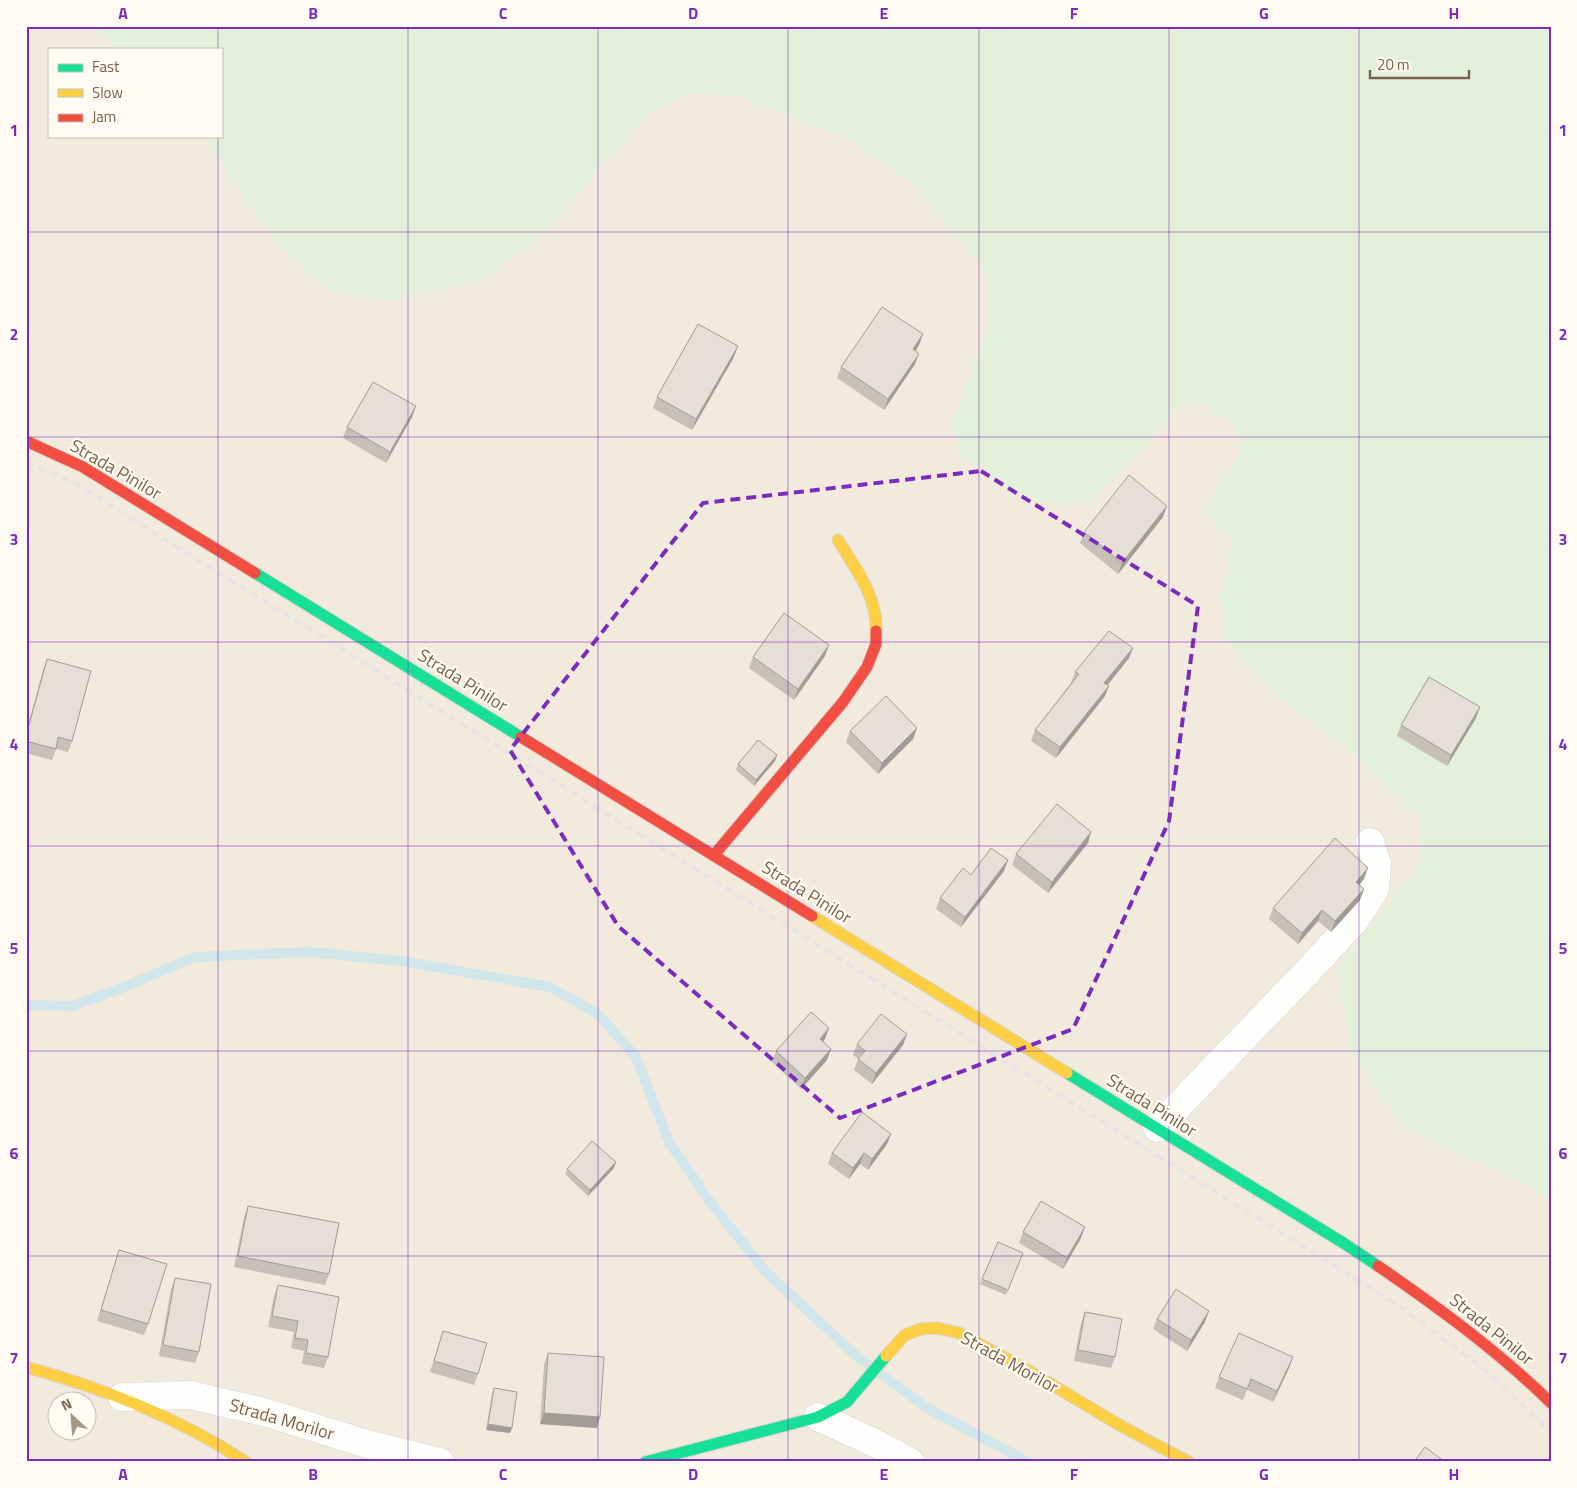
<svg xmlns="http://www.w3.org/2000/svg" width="1577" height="1488" viewBox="0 0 1577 1488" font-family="'Titillium Web',sans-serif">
<rect width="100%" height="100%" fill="#f9f6ef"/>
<path fill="#f2eadd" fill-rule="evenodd" d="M26 26H92L116 49H49V136H203L278 246 329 291 392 300 482 279 543 233 653 110 689 94 738 96 851 140 920 189 988 278V326L951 424 962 456 1001 484 1045 503 1147 446 1178 407 1200 402 1235 426 1243 448 1203 512 1233 542 1220 595 1367 766 1420 818 1418 865 1336 970 1403 1126 1551 1197V1462H26ZM58 1400H88V1430H58Z"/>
<path fill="#e4f1da" d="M92 26H1551V1197L1403 1126 1352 1053 1336 970 1418 865 1420 818 1367 766 1282 700 1225 638 1220 595 1233 542 1203 512 1243 448 1235 426 1200 402 1178 407 1147 446 1084 505 1045 503 1001 484 962 456 951 424 988 326V278L920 189 851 140 738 96 689 94 653 110 543 233 482 279 392 300 330 291 278 246 203 136H221V49H116Z"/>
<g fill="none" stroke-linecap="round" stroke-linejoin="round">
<path stroke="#d0e6eb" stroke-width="10" d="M26 1005 72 1006 124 987 195 957 310 952 401 961 550 987 598 1014 636 1057 669 1142 710 1202 766 1272 854 1354 927 1408 1028 1462"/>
<g stroke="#d8d2ca" stroke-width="29">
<g id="street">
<path d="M1157 1128 1307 972 1355 920 1375 889 1377 864 1370 842"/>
<path d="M122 1397 190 1395 264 1412 364 1443 440 1462"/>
<path d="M818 1417 873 1442 910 1462"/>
</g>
</g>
<g stroke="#d8d2ca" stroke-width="13">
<g id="fast">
<path d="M255 573 521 737"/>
<path d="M1067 1073 1345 1244 1378 1266"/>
<path d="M645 1462 818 1417 847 1402 886 1356"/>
</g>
</g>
<g stroke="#d8d2ca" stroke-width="13">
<g id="slow">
<path d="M838 540C855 568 878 597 876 631"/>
<path d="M812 916 1067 1073"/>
<path d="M886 1356 905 1335 921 1329 937 1328 959 1333 1029 1371 1121 1426 1189 1462"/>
<path d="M26 1367C106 1389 177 1417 246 1462"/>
</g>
</g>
<g stroke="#d8d2ca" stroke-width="13">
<g id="jam">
<path d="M26 441 83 467 255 573"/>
<path d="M521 737 812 916"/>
<path d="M714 855 843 702 867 667 876 644V631"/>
<path d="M1378 1266C1439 1308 1498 1351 1551 1403"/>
</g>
</g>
<use href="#street" stroke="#fefefd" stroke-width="28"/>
<use href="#fast" stroke="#16e098" stroke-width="11"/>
<use href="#slow" stroke="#ffcf43" stroke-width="11"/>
<use href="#jam" stroke="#f24e42" stroke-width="11"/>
<path stroke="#e7e4e6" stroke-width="4" stroke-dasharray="8 5" stroke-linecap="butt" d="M26 462 76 484 1401 1307 1489 1373 1551 1432"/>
</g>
<g fill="#c6c0b8">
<path d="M923 334 919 345 916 351 915 364 884 410 837 378 841 367Z"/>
<path d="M734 357 692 430 653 408 657 397Z"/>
<path d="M416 406 412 417 386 463 343 438 347 427Z"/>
<path d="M1163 517 1118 574 1080 543 1084 532Z"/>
<path d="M1133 648 1129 658 1108 685 1105 696 1056 758 1031 741 1035 730 1071 683 1075 672Z"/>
<path d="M825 656 794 700 749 668 753 657Z"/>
<path d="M47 659 72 741 68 752 56 749 52 760 26 753V732L43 670Z"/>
<path d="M1480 707 1476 718 1447 766 1397 736 1401 725Z"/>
<path d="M917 728 913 739 878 774 846 742 850 731Z"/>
<path d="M777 755 775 761 754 786 736 770 738 764Z"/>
<path d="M1091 832 1088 843 1048 893 1012 865 1016 854Z"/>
<path d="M1008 860 1004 871 961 927 936 909 940 898 971 875Z"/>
<path d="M1364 879 1359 885 1364 889 1360 900 1331 932 1318 921 1298 944 1269 919 1273 908Z"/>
<path d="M829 1028 825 1039 823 1042 827 1060 801 1089 772 1062 776 1051Z"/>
<path d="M907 1034 903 1045 872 1084 854 1070 858 1059 853 1055 857 1044Z"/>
<path d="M891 1134 887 1144 868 1170 860 1164 849 1179 828 1164 832 1153Z"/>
<path d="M614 1168 588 1196 565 1174 567 1169Z"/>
<path d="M248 1206 329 1274 325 1285 234 1267 244 1217Z"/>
<path d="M1023 1232 1081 1238 1063 1269 1019 1243Z"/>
<path d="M119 1250 148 1324 144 1335 97 1321Z"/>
<path d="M1023 1253 1006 1295 980 1284 982 1279Z"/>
<path d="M175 1278 199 1352 195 1363 159 1356 171 1289Z"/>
<path d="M278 1285 328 1357 324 1368 302 1364 304 1351 291 1348 294 1332 268 1327 274 1296Z"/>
<path d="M1085 1312 1115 1357 1111 1368 1074 1361 1081 1323Z"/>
<path d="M1157 1319 1205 1322 1187 1351 1153 1329Z"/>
<path d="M443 1331 478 1374 474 1385 430 1372Z"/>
<path d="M548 1353 597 1428 540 1424 544 1364Z"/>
<path d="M1293 1357 1289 1368 1273 1402 1247 1390 1243 1400 1215 1388 1219 1377Z"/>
<path d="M494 1388 512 1428 510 1433 486 1430 492 1394Z"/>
</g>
<g fill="#a19c96">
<path d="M923 334 919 345 909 360 913 349Z"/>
<path d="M738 346 734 357 692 430 696 419Z"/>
<path d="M919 354 915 364 884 410 888 399Z"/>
<path d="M416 406 412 417 386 463 390 452Z"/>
<path d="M1167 506 1163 517 1118 574 1122 563Z"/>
<path d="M829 645 825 656 794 700 798 689Z"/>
<path d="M1133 648 1129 658 1100 694 1104 683Z"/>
<path d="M1109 686 1105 696 1056 758 1060 747Z"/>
<path d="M1480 707 1476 718 1447 766 1451 755Z"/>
<path d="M917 728 913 739 878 774 882 763Z"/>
<path d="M777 755 775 761 754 786 756 780Z"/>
<path d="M1091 832 1088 843 1048 893 1052 882Z"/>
<path d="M1008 860 1004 871 961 927 965 917Z"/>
<path d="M1368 868 1364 879 1352 893 1356 882Z"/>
<path d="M1364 889 1360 900 1331 932 1335 921Z"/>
<path d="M1322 910 1318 921 1298 944 1302 933Z"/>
<path d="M829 1028 825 1039 816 1050 820 1039Z"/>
<path d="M907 1034 903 1045 872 1084 876 1073Z"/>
<path d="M831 1049 827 1060 801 1089 805 1078Z"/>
<path d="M891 1134 887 1144 868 1170 872 1159Z"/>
<path d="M864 1153 860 1164 849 1179 853 1168Z"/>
<path d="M616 1162 614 1168 588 1196 590 1190Z"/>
<path d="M1085 1227 1081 1238 1063 1269 1067 1258Z"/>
<path d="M1209 1311 1205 1322 1187 1351 1191 1340Z"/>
<path d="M1293 1357 1289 1368 1273 1402 1277 1391Z"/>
<path d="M544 1413 600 1417 597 1428 540 1424Z"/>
<path d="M488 1424 512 1428 510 1433 486 1430Z"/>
</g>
<g fill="#e6dfd6" stroke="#a19c96">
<path d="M882 307 923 334 913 349 919 354 888 399 841 367Z"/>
<path d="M698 324 738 346 696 419 657 397Z"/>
<path d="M373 382 416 406 390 452 347 427Z"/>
<path d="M1129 475 1167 506 1122 563 1084 532Z"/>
<path d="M784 613 829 645 798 689 753 657Z"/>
<path d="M1109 631 1133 648 1104 683 1109 686 1060 747 1035 730 1079 674 1075 672Z"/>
<path d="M47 659 91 671 72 741 58 737 56 749 26 741V736Z"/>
<path d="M1429 677 1480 707 1451 755 1401 725Z"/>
<path d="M886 696 917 728 882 763 850 731Z"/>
<path d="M758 740 777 755 756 780 738 764Z"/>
<path d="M1057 804 1091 832 1052 882 1016 854Z"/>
<path d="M1335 838 1368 868 1356 882 1364 889 1335 921 1322 910 1302 933 1273 908Z"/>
<path d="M991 848 1008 860 965 917 940 898 963 868 971 875Z"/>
<path d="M811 1012 829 1028 820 1039 831 1049 805 1078 776 1051Z"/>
<path d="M881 1014 907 1034 876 1073 858 1059 865 1051 857 1044Z"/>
<path d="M862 1112 891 1134 872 1159 864 1153 853 1168 832 1153Z"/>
<path d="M592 1141 616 1162 590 1190 567 1169Z"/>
<path d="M1041 1201 1085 1227 1067 1258 1023 1232Z"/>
<path d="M248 1206 339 1223 329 1274 238 1256Z"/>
<path d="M998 1242 1023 1253 1008 1290 982 1279Z"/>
<path d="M119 1250 167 1264 148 1324 101 1310Z"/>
<path d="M175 1278 211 1284 199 1352 163 1345Z"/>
<path d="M278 1285 339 1297 328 1357 306 1353 308 1340 295 1338 298 1321 272 1316Z"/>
<path d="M1176 1289 1209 1311 1191 1340 1157 1319Z"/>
<path d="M1085 1312 1122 1319 1115 1357 1078 1350Z"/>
<path d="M443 1331 487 1343 478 1374 434 1361Z"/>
<path d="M1239 1333 1293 1357 1277 1391 1251 1379 1247 1389 1219 1377Z"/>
<path d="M548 1353 604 1357 600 1417 544 1413Z"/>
<path d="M494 1388 517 1392 512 1428 488 1424Z"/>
<path d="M1425 1447 1445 1462H1414Z"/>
</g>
<path fill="none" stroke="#7b2cbf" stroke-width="4" stroke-dasharray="10 6" stroke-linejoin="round" d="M981 471 1198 606 1169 821 1073 1029 840 1118 618 926 510 750 703 503Z"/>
<path fill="none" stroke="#7b2cbf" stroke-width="1" stroke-opacity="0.55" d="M218 26V49M408 26V1462M598 26V1462M788 26V1462M979 26V1462M1169 26V1462M1359 26V1462M218 136V1462M26 232H1551M26 437H1551M26 642H1551M26 846H1551M26 1051H1551M26 1256H1551"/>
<g text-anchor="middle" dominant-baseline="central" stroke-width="4.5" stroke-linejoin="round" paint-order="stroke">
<g font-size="18" fill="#7b614c" stroke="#fffbf3">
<text transform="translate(116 469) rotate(30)">Strada Pinilor</text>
<text transform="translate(463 680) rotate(32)">Strada Pinilor</text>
<text transform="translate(807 892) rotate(32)">Strada Pinilor</text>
<text transform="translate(1152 1105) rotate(32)">Strada Pinilor</text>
<text transform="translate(1492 1329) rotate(39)">Strada Pinilor</text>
<text transform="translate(1010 1362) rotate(29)">Strada Morilor</text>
<text transform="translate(282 1419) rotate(16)">Strada Morilor</text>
</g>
</g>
<rect width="1577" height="1488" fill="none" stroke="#fffbf3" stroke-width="55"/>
<rect x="48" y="48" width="175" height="90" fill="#fffbf3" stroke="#cabdb0"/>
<rect x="58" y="64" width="25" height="8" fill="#16e098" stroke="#cabdb0"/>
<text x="92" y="72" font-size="15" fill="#7b614c">Fast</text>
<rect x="58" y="89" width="25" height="8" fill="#ffcf43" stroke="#cabdb0"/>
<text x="92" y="98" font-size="15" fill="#7b614c">Slow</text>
<rect x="58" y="114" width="25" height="8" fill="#f24e42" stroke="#cabdb0"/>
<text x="92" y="122" font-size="15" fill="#7b614c">Jam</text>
<g transform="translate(72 1416) rotate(334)"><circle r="24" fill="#fffbf3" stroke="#cabdb0"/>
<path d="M0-4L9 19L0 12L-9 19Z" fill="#a79585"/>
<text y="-8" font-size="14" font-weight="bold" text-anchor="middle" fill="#7b614c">N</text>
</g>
<path d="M1370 70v8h99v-8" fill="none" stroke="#7b614c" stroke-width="2.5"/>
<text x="1377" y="70" font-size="15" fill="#7b614c" stroke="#fffbf3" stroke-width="4" paint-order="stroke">20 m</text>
<rect x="28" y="28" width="1522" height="1432" fill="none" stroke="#7b2cbf" stroke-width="2"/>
<g font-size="16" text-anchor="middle" font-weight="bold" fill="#7b2cbf">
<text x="123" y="19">A</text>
<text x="313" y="19">B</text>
<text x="503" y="19">C</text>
<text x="693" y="19">D</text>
<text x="884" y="19">E</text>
<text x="1074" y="19">F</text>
<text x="1264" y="19">G</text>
<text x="1454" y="19">H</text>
<text x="14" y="136">1</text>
<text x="1563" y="136">1</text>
<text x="14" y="340">2</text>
<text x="1563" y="340">2</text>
<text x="14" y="545">3</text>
<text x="1563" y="545">3</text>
<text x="14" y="750">4</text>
<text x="1563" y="750">4</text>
<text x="14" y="954">5</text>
<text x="1563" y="954">5</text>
<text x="14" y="1159">6</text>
<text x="1563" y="1159">6</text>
<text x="14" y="1364">7</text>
<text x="1563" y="1364">7</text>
<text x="123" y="1480">A</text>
<text x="313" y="1480">B</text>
<text x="503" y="1480">C</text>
<text x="693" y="1480">D</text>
<text x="884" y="1480">E</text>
<text x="1074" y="1480">F</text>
<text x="1264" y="1480">G</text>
<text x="1454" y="1480">H</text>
</g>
</svg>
